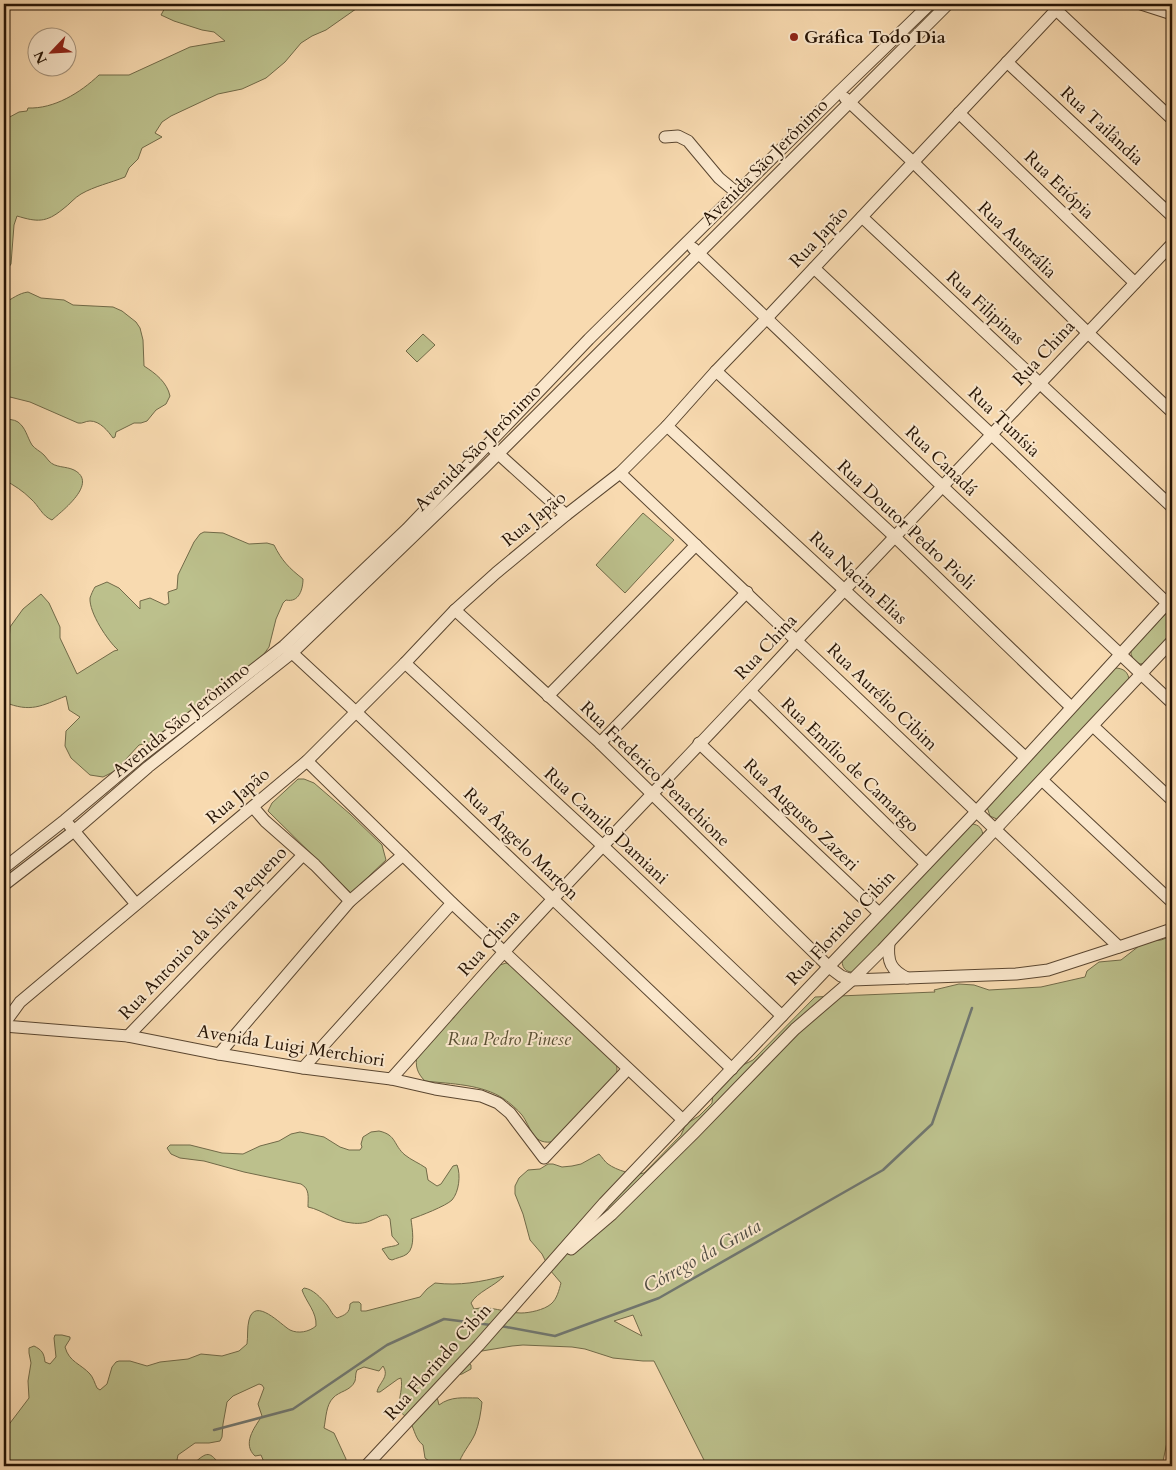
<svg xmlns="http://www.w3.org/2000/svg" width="1176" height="1470" viewBox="0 0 1176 1470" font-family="Cardo,serif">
<rect width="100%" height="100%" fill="#f8dab0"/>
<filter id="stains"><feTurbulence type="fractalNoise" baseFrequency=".004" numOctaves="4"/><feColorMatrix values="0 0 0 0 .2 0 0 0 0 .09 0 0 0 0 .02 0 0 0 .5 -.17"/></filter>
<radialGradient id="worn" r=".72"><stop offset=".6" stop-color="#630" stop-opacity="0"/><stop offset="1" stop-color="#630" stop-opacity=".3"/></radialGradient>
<g fill="#bcc08c" stroke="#716a48" fill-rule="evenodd">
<path d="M167 4H363L326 30 312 36 301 43 285 62 266 78 242 89 218 94 171 116 162 122 155 133 162 137 142 148 138 159 129 168 125 177C110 183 95 186 81 194 74 198 70 204 63 209 46 223 37 222 17 216L14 225 11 264 4 274V118L6 119 19 112 27 111 28 108C54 109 80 93 99 75H129L190 47 225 41 214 32 202 30 174 21 161 15Z"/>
<path d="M28 292 41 298 64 300 73 305 113 307 122 311 136 322 140 328 143 340 144 366C155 373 167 382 170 396L166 404 156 410 147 421 141 423H134L116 432 115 437 113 438C108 431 100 421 90 421 85 421 83 424 78 423L30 402 10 397 4 394V303C12 299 19 293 28 292Z"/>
<path d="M423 334 435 345 417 362 406 351Z"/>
<path d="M4 418C8 420 14 419 18 422 26 428 27 437 32 445 35 449 40 451 44 455 46 457 47 459 49 461 55 468 66 466 74 470 99 483 62 511 52 520 42 516 39 506 31 499 23 491 14 485 4 480Z"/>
<path d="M643 513 674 540 625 593 596 565Z"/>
<path d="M204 532 223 533 249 544 267 543 274 545C282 561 289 568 303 579 303 589 299 603 286 600L283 603 276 619 269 647 256 665 152 742 139 745 115 771 103 777 90 775 71 758 65 746 66 731 80 717 69 710 66 696C41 706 31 713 4 702V652L9 642 10 627 23 609 41 594 49 603 60 627V638L77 674 114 651 118 650C108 641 89 613 90 598 91 595 93 590 95 587L107 582 119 588 140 609V601L150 598 165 605 169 603 168 592 177 589 178 575 194 542 200 534Z"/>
<path d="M1172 607V635L1147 663 1140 664 1134 661 1131 654V651Z"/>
<path d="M1115 668C1123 668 1129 672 1129 681L999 820 990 816 987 807Z"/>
<path d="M298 779H304L314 783 350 814 382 845 386 860 351 893 268 811 272 803Z"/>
<path d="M971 824C979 824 983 829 983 837L858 972C849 973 842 971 842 960Z"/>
<path d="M1172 936V1418L1162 1466H707L654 1361H643L613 1358 585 1349 572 1347 523 1345 512 1346 476 1352 465 1360 471 1365V1369L462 1374 452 1376 437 1397 439 1405C451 1396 463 1398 478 1398L482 1402C481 1412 479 1424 475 1434 470 1445 461 1454 458 1466H445L443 1462 429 1461 425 1458 423 1445C415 1439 415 1430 410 1422 406 1415 400 1415 399 1406 399 1397 403 1388 401 1378L398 1379 380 1392H377C379 1382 390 1377 383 1366L379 1371 364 1367 357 1370C355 1374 356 1378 355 1381 351 1391 339 1391 333 1398 326 1405 326 1418 324 1428L334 1433 346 1459 345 1466H272L264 1462 261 1455 255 1456C242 1444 254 1428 262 1416L258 1404 264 1388 262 1385 259 1384 233 1396 227 1402 223 1424 222 1437 220 1441 209 1443H195L178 1455 177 1460 193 1464C208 1451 209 1451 221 1466H4V1431L29 1398 28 1381 31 1363 29 1353V1348L34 1346C42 1350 44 1353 45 1362L50 1364 56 1357 54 1338 55 1335H62L70 1337V1339L65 1347C69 1362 81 1364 90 1374 93 1377 95 1384 97 1388L100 1390 107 1384 112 1367 116 1362 119 1361H130L147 1366 160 1362 188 1359 201 1354 222 1356 239 1351 247 1344C248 1337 247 1327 249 1320 255 1296 281 1325 290 1330 298 1334 309 1332 316 1326 317 1312 306 1302 302 1290L304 1288C313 1289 321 1298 327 1305 331 1310 332 1315 337 1318 345 1315 350 1313 350 1304L353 1302H359L361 1304V1311H366L420 1297 427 1289 435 1283C460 1286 480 1282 504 1276 495 1286 477 1292 471 1303L474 1309C490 1305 505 1313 521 1313 529 1313 544 1310 551 1304 557 1299 559 1290 561 1283L550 1270 542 1254 530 1240 523 1214 515 1194V1186L519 1178 528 1170 540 1169 548 1164H553L562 1167 572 1166 581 1164 599 1154C602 1157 605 1162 608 1164 616 1170 634 1176 644 1173L681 1135 686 1124 699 1116 712 1103 713 1093 741 1066 753 1060 815 997 935 992 934 990 959 984 974 985 989 990 1041 987 1085 977 1087 971 1099 962 1121 960 1139 946 1150 941 1161 940ZM633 1315 642 1336 614 1321Z"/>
<path d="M506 963H509L616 1063C618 1070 617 1075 612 1080L551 1142C532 1144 531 1127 522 1115 518 1110 510 1103 504 1099 482 1084 451 1084 425 1081 417 1073 415 1066 417 1055L500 965Z"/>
<path d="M379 1131C397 1135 393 1145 405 1155 411 1160 419 1163 426 1168L428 1180 437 1186 441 1184 453 1166 457 1165C461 1175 459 1192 452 1200 446 1206 420 1216 411 1219 412 1228 416 1247 407 1254 403 1257 396 1258 392 1260L389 1259 382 1249C388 1246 395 1247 399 1244L392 1236 390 1219 387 1215C380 1215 377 1218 372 1220 366 1223 359 1224 352 1223 336 1222 323 1210 308 1207 308 1197 310 1189 301 1184L244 1172 204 1161 180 1158 171 1154 167 1148 170 1145H190L222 1153 243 1154 260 1146 279 1141 291 1134 300 1132 324 1137 340 1147 349 1150H360L362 1147 361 1144 363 1137 371 1132Z"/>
</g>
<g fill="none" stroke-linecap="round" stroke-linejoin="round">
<g stroke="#70766f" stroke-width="2.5">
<path d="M501 1326 555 1336 659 1298 883 1170 932 1124 972 1008"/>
<path d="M214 1430 293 1409 387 1345 444 1319 491 1325"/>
</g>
<g stroke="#5a4630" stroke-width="13">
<g id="minor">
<path d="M1050 4 1172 119"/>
<path d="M1141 4 1172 14"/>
<path d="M1007 62 1172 216"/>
<path d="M845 98 913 162 1087 332 1172 412"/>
<path d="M959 113 1135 283"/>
<path d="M665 137 678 136 688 141 719 178 737 193"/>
<path d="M862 217 1172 507"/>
<path d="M693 248 942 486 1172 703"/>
<path d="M814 268 991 434 1167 603"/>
<path d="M716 371 895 537 1071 707"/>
<path d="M667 426 1025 757"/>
<path d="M493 449 566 515"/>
<path d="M620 473 1119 947"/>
<path d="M455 610 600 743 829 967 841 976 852 980 1016 974 1048 970 1119 947 1172 929"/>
<path d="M288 649 356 712 732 1069"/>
<path d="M405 663 603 846 782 1016"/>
<path d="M750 691 926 864"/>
<path d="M548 696 696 545"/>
<path d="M1093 726 1172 800"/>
<path d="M600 743 747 592"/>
<path d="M699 743 879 913"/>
<path d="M307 761 452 903 683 1120"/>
<path d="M1042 780 1172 902"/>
<path d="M253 807 265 821 315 865 350 901"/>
<path d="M69 825 136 904"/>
<path d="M4 868 65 820 140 757 284 646 407 529 589 339 839 92 930 4"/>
<path d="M4 885 74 831 148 767 292 653 484 468 948 4"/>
<path d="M889 943C887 962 891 970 907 978"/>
<path d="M4 1024 20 1002 307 761 405 663 455 610 496 573 566 515 620 473 667 426 716 371 767 318 1056 10"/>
<path d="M4 1026 128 1036 219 1054 303 1068 391 1079 435 1089 481 1096 498 1103 510 1113 544 1158 628 1069"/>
<path d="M128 1036 303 855"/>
<path d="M219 1054 350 901 403 855"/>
<path d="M303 1068 452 903"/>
<path d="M391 1079C429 1037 466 994 504 952 600 846 701 745 797 640L1172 244"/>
<path d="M571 1249 612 1214 694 1133 795 1029 852 980 882 950 1172 641"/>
<path d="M366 1466 479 1345 604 1203 976 812 1172 598"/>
</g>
</g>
<use href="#minor" stroke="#fae7cc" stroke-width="11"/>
</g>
<circle fill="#8f2418" stroke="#fae7cc" stroke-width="2" cx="794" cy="37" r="5"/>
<g text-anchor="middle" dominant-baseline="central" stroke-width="4" stroke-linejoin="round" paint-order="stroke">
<g font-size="18" font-weight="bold" fill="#261405" stroke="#fae7cc" text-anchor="start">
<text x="804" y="37">Gráfica Todo Dia</text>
</g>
<g font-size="18" fill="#261405" stroke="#fae7cc">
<text transform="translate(1102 126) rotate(43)">Rua Tailândia</text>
<text transform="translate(765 162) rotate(-45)">Avenida São Jerônimo</text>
<text transform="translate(1059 185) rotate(44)">Rua Etiópia</text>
<text transform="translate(819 237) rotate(-47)">Rua Japão</text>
<text transform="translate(1017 240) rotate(44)">Rua Austrália</text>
<text transform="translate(985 308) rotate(43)">Rua Filipinas</text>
<text transform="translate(1044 353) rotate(-47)">Rua China</text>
<text transform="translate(1004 422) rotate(44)">Rua Tunísia</text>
<text transform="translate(478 448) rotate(-45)">Avenida São Jerônimo</text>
<text transform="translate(941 461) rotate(44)">Rua Canadá</text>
<text transform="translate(534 519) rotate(-39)">Rua Japão</text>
<text transform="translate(906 525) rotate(43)">Rua Doutor Pedro Pioli</text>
<text transform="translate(858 578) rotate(43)">Rua Nacim Elias</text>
<text transform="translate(766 647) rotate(-47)">Rua China</text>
<text transform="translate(882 697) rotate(44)">Rua Aurélio Cibim</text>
<text transform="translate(181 720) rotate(-39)">Avenida São Jerônimo</text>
<text transform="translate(850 765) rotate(44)">Rua Emílio de Camargo</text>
<text transform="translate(655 774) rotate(44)">Rua Frederico Penachione</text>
<text transform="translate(238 796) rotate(-40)">Rua Japão</text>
<text transform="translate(801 815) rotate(44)">Rua Augusto Zazeri</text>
<text transform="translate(606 826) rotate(43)">Rua Camilo Damiani</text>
<text transform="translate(521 844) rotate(44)">Rua Ângelo Marton</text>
<text transform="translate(841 928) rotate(-47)">Rua Florindo Cibin</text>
<text transform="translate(203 933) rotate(-46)">Rua Antonio da Silva Pequeno</text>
<text transform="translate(489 943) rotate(-48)">Rua China</text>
<text transform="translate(291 1046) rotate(9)">Avenida Luigi Merchiori</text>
<text transform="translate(438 1362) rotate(-48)">Rua Florindo Cibin</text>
</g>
<g font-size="18" font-style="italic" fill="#5a5034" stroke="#fae7cc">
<text x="509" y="1039">Rua Pedro Pinese</text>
</g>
<g font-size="19" font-style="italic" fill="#514d43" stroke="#fae7cc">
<text transform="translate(702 1256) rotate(-29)">Córrego da Gruta</text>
</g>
</g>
<rect width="1176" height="1470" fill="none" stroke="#f8dab0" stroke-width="20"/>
<rect x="5" y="5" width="1166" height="1460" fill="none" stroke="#261405" stroke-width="2.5"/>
<rect x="10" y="10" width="1156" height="1450" fill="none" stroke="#261405"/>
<g transform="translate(52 52) rotate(245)"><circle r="24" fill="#fae7cc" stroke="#a5937c"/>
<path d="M0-4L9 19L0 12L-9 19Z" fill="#8f2418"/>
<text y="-8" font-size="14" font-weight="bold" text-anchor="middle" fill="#261405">N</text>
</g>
<rect width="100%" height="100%" filter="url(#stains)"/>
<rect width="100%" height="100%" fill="url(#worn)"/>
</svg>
